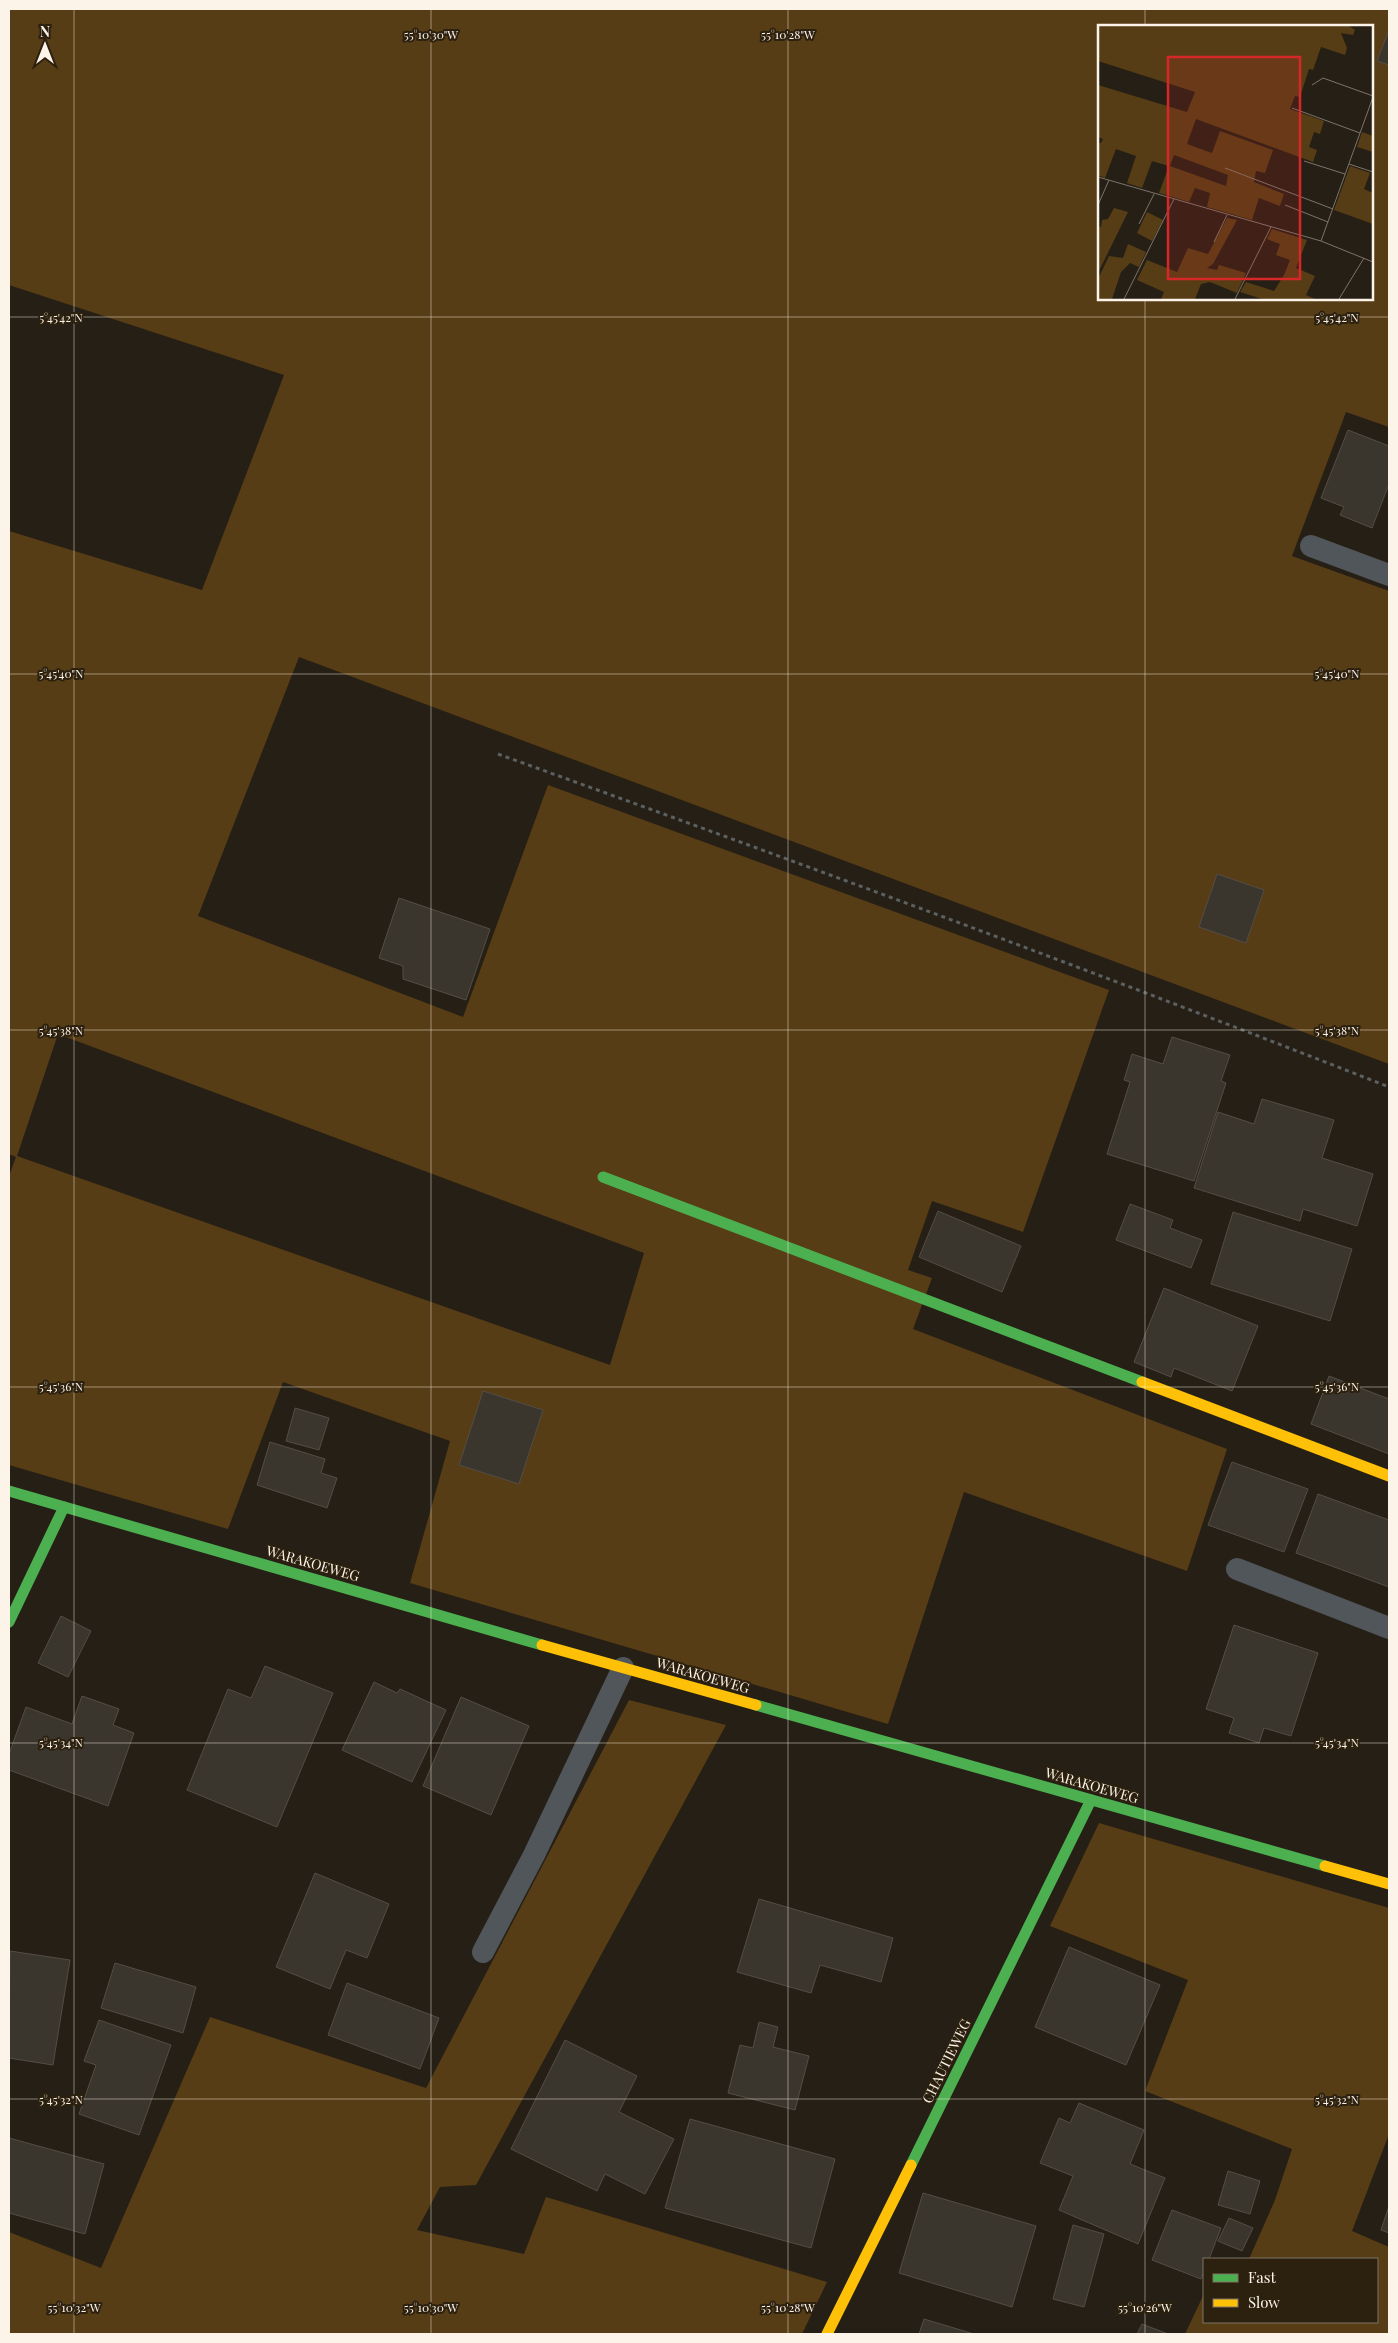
<svg xmlns="http://www.w3.org/2000/svg" width="1398" height="2343" viewBox="0 0 1398 2343" font-family="'Playfair Display',serif">
<rect width="100%" height="100%" fill="#261f15"/>
<g fill="#573d15" fill-rule="evenodd">
<path d="M9 9H1389V427L1346 412 1292 556 1389 591V1064L299 657 198 916 463 1017 548 785 1109 990 1023 1232 932 1201 908 1270 932 1278 913 1329 1227 1449 1187 1571 964 1492 888 1724 410 1583 450 1441 283 1382 228 1529 9 1465V1176L16 1157 9 1154V531L202 590 284 375 9 285ZM1099 26H1372V299H1099ZM58 1034 644 1253 610 1365 17 1156Z"/>
<path d="M629 1700 726 1725 476 2185 440 2187 417 2230 524 2254 546 2197 827 2282 802 2334H9V2232L101 2268 210 2017 426 2088Z"/>
<path d="M1099 1823 1389 1908V2134L1352 2231 1389 2247V2334H1185L1204 2294V2322H1377V2259H1249L1275 2200 1292 2149 1145 2091 1188 1980 1050 1926Z"/>
</g>
<g fill="#3b362d" stroke="#534d46">
<path d="M1389 30V65L1377 61Z"/>
<path d="M1348 430 1389 446V484L1372 528 1340 515 1344 507 1321 498Z"/>
<path d="M1217 874 1264 890 1246 943 1199 927Z"/>
<path d="M399 898 490 929 466 1000 403 979V966L379 958Z"/>
<path d="M1172 1037 1230 1055 1221 1081 1226 1083 1194 1181 1107 1154 1130 1082 1124 1080 1132 1054 1163 1064Z"/>
<path d="M1262 1099 1334 1120 1322 1158 1373 1174 1357 1226 1303 1209 1300 1221 1194 1188 1218 1112 1254 1124Z"/>
<path d="M1130 1204 1173 1220 1170 1228 1202 1240 1191 1268 1116 1240Z"/>
<path d="M938 1211 1021 1246 1002 1292 919 1257Z"/>
<path d="M1233 1212 1352 1249 1330 1321 1211 1284Z"/>
<path d="M1164 1288 1258 1326 1232 1391 1174 1368 1171 1377 1134 1362Z"/>
<path d="M1329 1376 1389 1399V1454L1311 1424Z"/>
<path d="M483 1391 543 1410 519 1484 459 1465Z"/>
<path d="M295 1408 329 1418 319 1450 286 1441Z"/>
<path d="M270 1442 325 1459 321 1473 337 1478 327 1508 257 1485Z"/>
<path d="M1232 1462 1308 1489 1284 1552 1208 1525Z"/>
<path d="M1318 1494 1389 1520V1587L1296 1553Z"/>
<path d="M61 1616 91 1631 68 1677 38 1663Z"/>
<path d="M1234 1625 1318 1653 1291 1736 1264 1728 1259 1743 1229 1733 1234 1718 1206 1709Z"/>
<path d="M265 1666 333 1693 277 1827 187 1790 228 1689 251 1698Z"/>
<path d="M374 1682 397 1693 400 1689 446 1710 412 1782 342 1750Z"/>
<path d="M82 1696 119 1709 113 1725 134 1733 108 1806 9 1770V1754L26 1707 72 1724Z"/>
<path d="M461 1697 529 1726 491 1815 423 1786Z"/>
<path d="M315 1873 389 1904 367 1958 346 1950 330 1989 276 1967Z"/>
<path d="M759 1899 893 1938 881 1982 820 1965 811 1993 737 1972Z"/>
<path d="M1069 1947 1160 1985 1126 2065 1035 2027Z"/>
<path d="M10 1951 70 1960 53 2065 9 2058Z"/>
<path d="M115 1963 196 1987 183 2033 101 2008Z"/>
<path d="M347 1983 439 2018 420 2069 328 2035Z"/>
<path d="M99 2020 171 2045 139 2135 79 2114 96 2065 84 2061Z"/>
<path d="M759 2022 778 2027 773 2047 809 2056 795 2110 728 2093 740 2045 753 2048Z"/>
<path d="M565 2040 637 2076 619 2112 674 2139 645 2194 605 2174 597 2191 511 2149Z"/>
<path d="M1079 2103 1144 2130 1130 2164 1165 2178 1138 2244 1059 2210 1073 2176 1040 2163 1059 2118 1070 2123Z"/>
<path d="M690 2119 835 2159 811 2248 665 2208Z"/>
<path d="M9 2138 104 2164 85 2234 9 2213Z"/>
<path d="M1228 2171 1260 2181 1250 2214 1218 2205Z"/>
<path d="M923 2193 1036 2226 1012 2307 899 2273Z"/>
<path d="M1389 2206V2233L1381 2230Z"/>
<path d="M1172 2210 1221 2228 1209 2259H1204V2271L1201 2279 1152 2260Z"/>
<path d="M1229 2218 1253 2228 1242 2251 1218 2241Z"/>
<path d="M1073 2225 1104 2234 1084 2307 1053 2299Z"/>
<path d="M924 2319 974 2334H919Z"/>
<path d="M1142 2324 1168 2334H1137Z"/>
</g>
<g fill="none" stroke-linecap="round" stroke-linejoin="round">
<path stroke="#5d6060" stroke-width="3" stroke-dasharray="4 4" stroke-linecap="butt" d="M498 754C797 862 1094 971 1389 1087"/>
<g stroke="#50565a" stroke-width="22">
<path d="M1311 546 1389 575"/>
<path d="M1237 1569 1389 1628"/>
<path d="M483 1952 534 1855 623 1668"/>
</g>
<g stroke="#4caf50" stroke-width="11">
<path d="M603 1177 1142 1382"/>
<path d="M9 1491 542 1645"/>
<path d="M9 1622 64 1507"/>
<path d="M756 1705 1325 1866"/>
<path d="M911 2165 1091 1800"/>
</g>
<g stroke="#ffc107" stroke-width="11">
<path d="M1142 1382 1389 1476"/>
<path d="M542 1645 756 1705"/>
<path d="M1325 1866 1389 1884"/>
<path d="M827 2334 911 2165"/>
</g>
</g>
<path fill="none" stroke="#fcf3e9" stroke-width="1" stroke-opacity="0.45" d="M74 9V2334M431 9V2334M788 9V2334M1145 9V26M1145 299V2334M9 317H1389M9 674H1389M9 1030H1389M9 1387H1389M9 1743H1389M9 2099H1389"/>
<g text-anchor="middle" dominant-baseline="central" stroke-width="4" stroke-linejoin="round" paint-order="stroke">
<g font-size="14" fill="#fcf3e9" stroke="#2c200f">
<text transform="translate(313 1563) rotate(16)">WARAKOEWEG</text>
<text transform="translate(703 1675) rotate(16)">WARAKOEWEG</text>
<text transform="translate(1092 1785) rotate(16)">WARAKOEWEG</text>
<text transform="translate(946 2061) rotate(-64)">CHAUTIEWEG</text>
</g>
</g>
<g transform="translate(1098 25)">
<rect width="275" height="275" fill="#261f15"/>
<path d="M0 1H251L257 5 255 10 243 8 249 23 247 30 223 22 215 45 211 44 202 72 197 71 192 84 226 96 222 109 216 107 211 122 219 125 215 137 98 94 89 119 114 128 122 106 175 125 167 148 158 146 156 157 186 169 182 181 161 173 154 195 109 182 112 168 97 163 91 177 61 168 71 141 54 136 44 163 29 158 38 131 18 124 7 153 0 150V118H3L5 114 0 112V60L89 87 97 67 0 36ZM76 130 130 150 128 161 72 141ZM264 107 275 111V127L259 122ZM252 141 272 148 266 164 275 168V199L236 185ZM16 183 30 187 0 248V201L3 202 4 195 10 194ZM49 187 65 195 54 216 39 208ZM129 193 139 195 115 239 109 243 119 245 121 240 148 248 139 268 112 257 103 259 97 274H63L66 267 39 255 49 235 79 247 90 223 110 229ZM174 204 209 215 198 243 217 251 208 270 217 274H164L142 267 148 257 176 266 186 250 192 235 178 230 182 219 169 214ZM30 219 48 227 41 242 32 238 23 247 14 274H0V254L11 231 25 233Z" fill="#573d15" fill-rule="evenodd"/>
<path fill="none" stroke="#7c746a" stroke-width="1" d="M214 60 225 53 275 71M194 83 262 108M206 136 247 149M251 139 275 147M127 143 235 184M0 152 223 216 275 237M0 180 11 155M187 180 230 197M41 199 56 169M223 216 275 72M116 217 129 190M26 274 76 174M137 274 173 202M241 274 266 233"/>
<path fill="#d62828" fill-opacity="0.15" stroke="#d62828" stroke-width="2.5" d="M70 32H202V254H70Z"/>
<rect width="275" height="275" fill="none" stroke="#fcf3e9" stroke-width="2.5"/>
</g>
<g font-size="12" text-anchor="middle" fill="#fcf3e9" stroke="#2c200f" stroke-width="4" stroke-linejoin="round" paint-order="stroke">
<text x="431" y="39">55°10'30"W</text>
<text x="788" y="39">55°10'28"W</text>
<text x="61" y="322">5°45'42"N</text>
<text x="1337" y="322">5°45'42"N</text>
<text x="61" y="678">5°45'40"N</text>
<text x="1337" y="678">5°45'40"N</text>
<text x="61" y="1035">5°45'38"N</text>
<text x="1337" y="1035">5°45'38"N</text>
<text x="61" y="1391">5°45'36"N</text>
<text x="1337" y="1391">5°45'36"N</text>
<text x="61" y="1747">5°45'34"N</text>
<text x="1337" y="1747">5°45'34"N</text>
<text x="61" y="2104">5°45'32"N</text>
<text x="1337" y="2104">5°45'32"N</text>
<text x="74" y="2312">55°10'32"W</text>
<text x="431" y="2312">55°10'30"W</text>
<text x="788" y="2312">55°10'28"W</text>
<text x="1145" y="2312">55°10'26"W</text>
</g>
<rect width="1398" height="2343" fill="none" stroke="#fcf3e9" stroke-width="20"/>
<rect x="1203" y="2258" width="175" height="65" fill="#2c200f" stroke="#7f7466"/>
<rect x="1213" y="2274" width="25" height="8" fill="#4caf50" stroke="#7f7466"/>
<text x="1248" y="2283" font-size="15" fill="#fcf3e9">Fast</text>
<rect x="1213" y="2299" width="25" height="8" fill="#ffc107" stroke="#7f7466"/>
<text x="1248" y="2308" font-size="15" fill="#fcf3e9">Slow</text>
<g transform="translate(45 45)" stroke="#2c200f" stroke-width="4" paint-order="stroke">
<path d="M0-4L9 19L0 12L-9 19Z" fill="#fcf3e9"/>
<text y="-8" font-size="14" font-weight="bold" text-anchor="middle" fill="#fcf3e9">N</text>
</g>
</svg>
